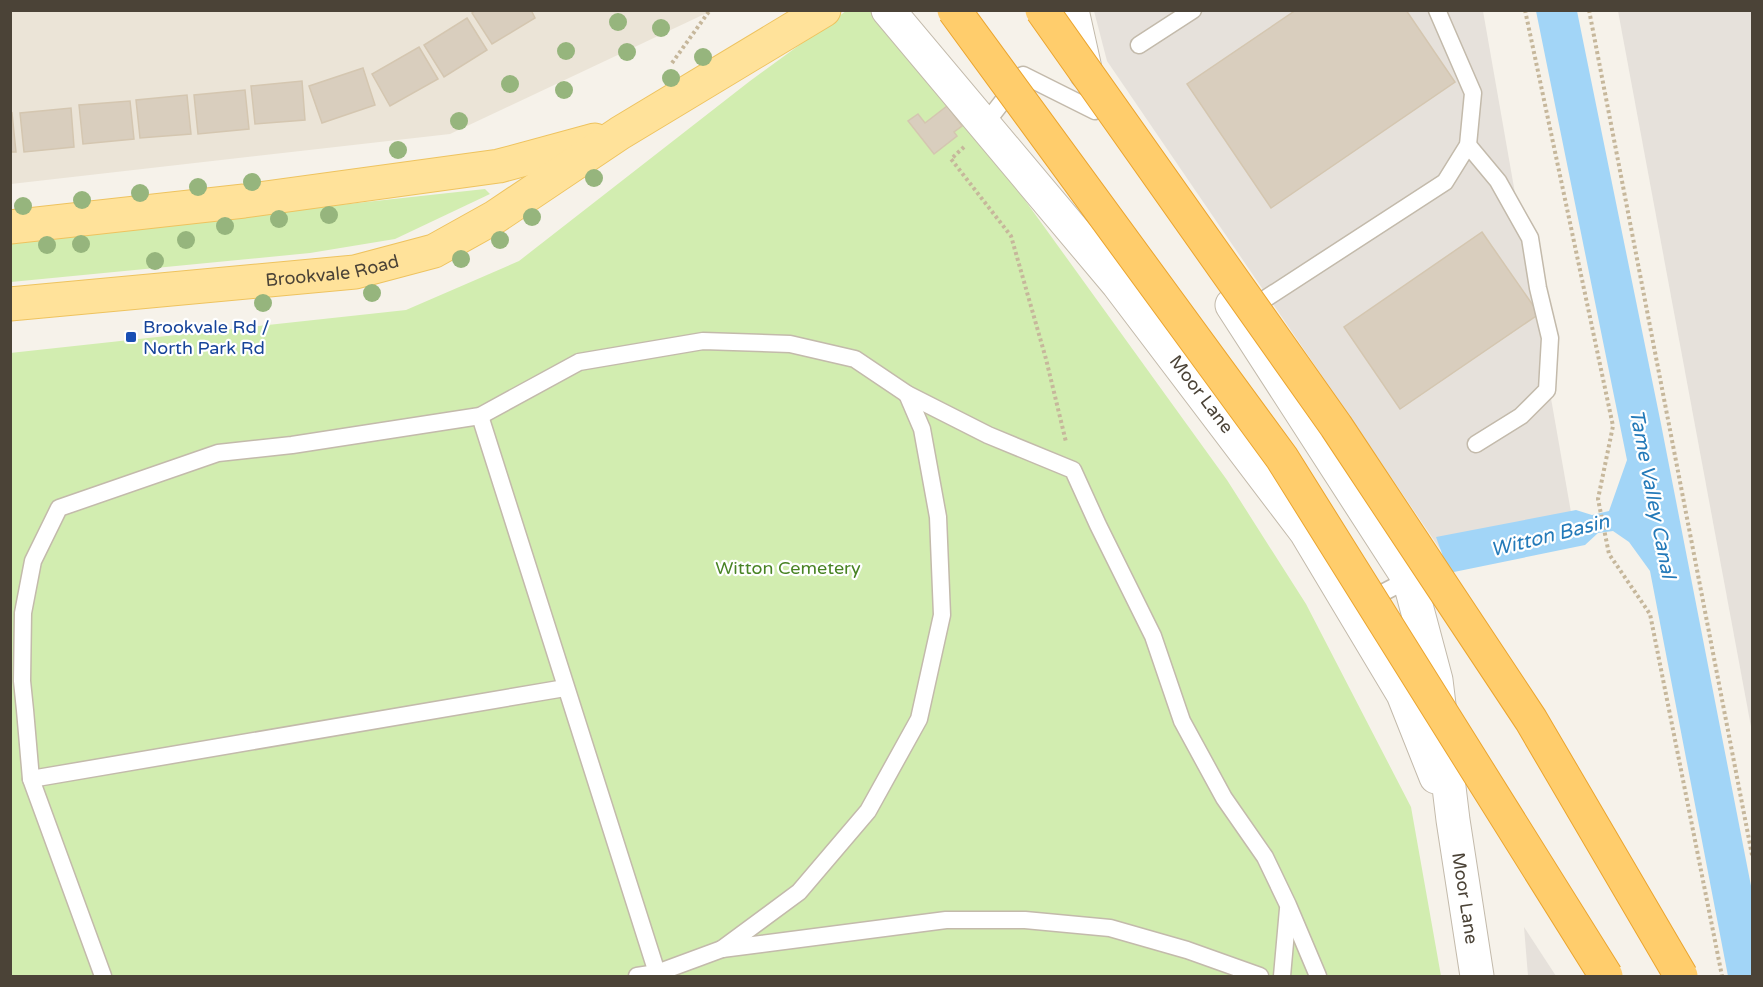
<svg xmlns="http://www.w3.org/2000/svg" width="1763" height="987" viewBox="0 0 1763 987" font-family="'Varela Round',sans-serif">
<rect width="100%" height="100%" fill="#f6f2ea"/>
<path fill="#ebe4d7" d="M10 11H711L450 134 11 184Z"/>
<g fill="#e6e1db">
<path d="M1094 11H1483L1572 518 1440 549 1107 61Z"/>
<path d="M1618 11H1752V732Z"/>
<path d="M1524 927 1556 976H1528Z"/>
</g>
<g fill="#d2edb0">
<path d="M846 11H878L1001 167 1227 480 1306 604 1411 807 1441 976H11L10 353 406 310 519 261 750 81Z"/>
<path d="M485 189 490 194 395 239 310 253 11 282V241Z"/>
</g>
<path fill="#a2d5f7" d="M1536 11H1577L1661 424 1752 891V976H1728L1650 571 1629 542 1613 531 1598 533 1585 545 1449 573 1436 537 1576 510 1592 515 1609 511 1627 460Z"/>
<g fill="#d9cebe" stroke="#d4c6b0" stroke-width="1.5">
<path d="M476 10H531L535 18 492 44 472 13Z"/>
<path d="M1296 10H1406L1455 82 1271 208 1187 84Z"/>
<path d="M467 18 487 50 444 77 424 45Z"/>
<path d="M419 47 438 79 390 106 372 74Z"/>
<path d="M363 68 375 105 322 123 309 86Z"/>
<path d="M302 81 305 120 255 124 251 86Z"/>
<path d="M245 90 249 129 198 134 194 95Z"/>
<path d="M187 95 191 134 140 138 136 100Z"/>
<path d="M130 101 134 139 83 144 79 105Z"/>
<path d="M947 106 962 126 954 132 957 136 934 154 908 121 918 114 925 123Z"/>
<path d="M71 108 74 147 24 152 20 113Z"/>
<path d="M12 113 16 152H10V114Z"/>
<path d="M1482 232 1539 314 1400 409 1344 327Z"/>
</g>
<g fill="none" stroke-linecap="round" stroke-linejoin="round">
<g stroke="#c3baab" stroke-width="19">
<g id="service">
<path d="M1139 45 1193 10"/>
<path d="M985 124 1023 75 1095 111"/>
<path d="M1468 145 1498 181 1530 238 1538 288 1550 338 1547 390 1521 416 1476 444"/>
<path d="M1248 310 1445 182 1468 145 1473 93 1437 10"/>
<path d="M480 416 658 976"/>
<path d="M1367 601 1409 579"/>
<path d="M31 779 565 688"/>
<path d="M722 949 799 892 868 811 919 719 942 615 938 517 922 429 907 394"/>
<path d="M103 976 31 779 25 710 22 681 23 613 33 561 59 508 218 453 292 445 480 416 579 362 703 341 790 344 855 359 907 394 988 435 1073 470 1098 525 1153 636 1182 721 1224 798 1265 857 1288 905 1318 976"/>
<path d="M637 976 657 973 722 949 946 920H1025L1110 928 1187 950 1260 976"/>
<path d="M1282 976 1288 909"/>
</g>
</g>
<g stroke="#c3baab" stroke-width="35">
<g id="minor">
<path id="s1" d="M888 10 1118 284 1306 532 1403 694 1436 777"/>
<path d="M1072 10 1086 73"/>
<path id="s2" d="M1232 305 1409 579 1436 680 1453 820 1477 976"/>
</g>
</g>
<g stroke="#eec35f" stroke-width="35">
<g id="primary">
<path d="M10 227 244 201 499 166 595 140"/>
<path id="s3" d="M10 304 355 272 434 251 495 217 620 133 824 10"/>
</g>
</g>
<g stroke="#c6b79b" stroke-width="4" stroke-dasharray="3 3" stroke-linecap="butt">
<path d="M1525 10 1613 426 1598 499 1609 554 1650 614 1722 976"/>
<path d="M1589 10 1752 855"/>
<path d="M672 63 710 10"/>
<path d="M964 147 951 159 1011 236 1046 359 1066 442"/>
</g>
<use href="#service" stroke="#fff" stroke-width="16"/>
<use href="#minor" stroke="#fff" stroke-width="33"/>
<use href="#primary" stroke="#ffe29a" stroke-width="33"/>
<g stroke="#eba52f" stroke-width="35" stroke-linecap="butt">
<g id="motorway-bridge">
<path d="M954 10 1282 458 1606 976"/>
<path d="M1042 10 1336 426 1531 720 1681 976"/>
</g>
</g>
<use href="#motorway-bridge" stroke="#ffcd6c" stroke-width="33"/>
</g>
<g fill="#96b57d">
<circle cx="618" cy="22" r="9"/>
<circle cx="661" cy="28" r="9"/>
<circle cx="566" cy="51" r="9"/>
<circle cx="627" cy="52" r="9"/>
<circle cx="703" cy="57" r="9"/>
<circle cx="671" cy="78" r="9"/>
<circle cx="510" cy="84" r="9"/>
<circle cx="564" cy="90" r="9"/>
<circle cx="459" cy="121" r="9"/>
<circle cx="398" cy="150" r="9"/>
<circle cx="594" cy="178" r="9"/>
<circle cx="252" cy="182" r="9"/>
<circle cx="198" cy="187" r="9"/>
<circle cx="140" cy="193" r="9"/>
<circle cx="82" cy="200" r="9"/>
<circle cx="23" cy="206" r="9"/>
<circle cx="329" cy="215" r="9"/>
<circle cx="532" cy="217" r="9"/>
<circle cx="279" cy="219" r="9"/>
<circle cx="225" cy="226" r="9"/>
<circle cx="186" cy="240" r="9"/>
<circle cx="500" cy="240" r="9"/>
<circle cx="81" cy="244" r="9"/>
<circle cx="47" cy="245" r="9"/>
<circle cx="461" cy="259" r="9"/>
<circle cx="155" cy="261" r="9"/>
<circle cx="372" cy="293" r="9"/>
<circle cx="263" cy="303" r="9"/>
</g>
<rect fill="#1a4fb4" stroke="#fff" stroke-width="2" x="125" y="331" width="12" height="12" rx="3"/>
<g text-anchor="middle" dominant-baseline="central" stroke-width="4.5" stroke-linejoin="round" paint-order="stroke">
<g font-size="18" fill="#4b4337" stroke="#fff">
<text stroke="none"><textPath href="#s3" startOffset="324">Brookvale Road</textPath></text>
<text stroke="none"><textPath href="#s1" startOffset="496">Moor Lane</textPath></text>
<text stroke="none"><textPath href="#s2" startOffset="651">Moor Lane</textPath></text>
</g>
<g font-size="18" fill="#164399" stroke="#fff" text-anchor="start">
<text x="143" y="327">Brookvale Rd /<tspan x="143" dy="21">North Park Rd</tspan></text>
</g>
<g font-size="18" fill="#488324" stroke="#fff">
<text x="788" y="568">Witton Cemetery</text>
</g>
<g font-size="20" font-style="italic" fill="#247ab9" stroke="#fff">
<text transform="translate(1652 494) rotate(79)">Tame Valley Canal</text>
<text transform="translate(1550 536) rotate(-14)">Witton Basin</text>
</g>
</g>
<rect width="1763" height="987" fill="none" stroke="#4b4337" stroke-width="24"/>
</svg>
